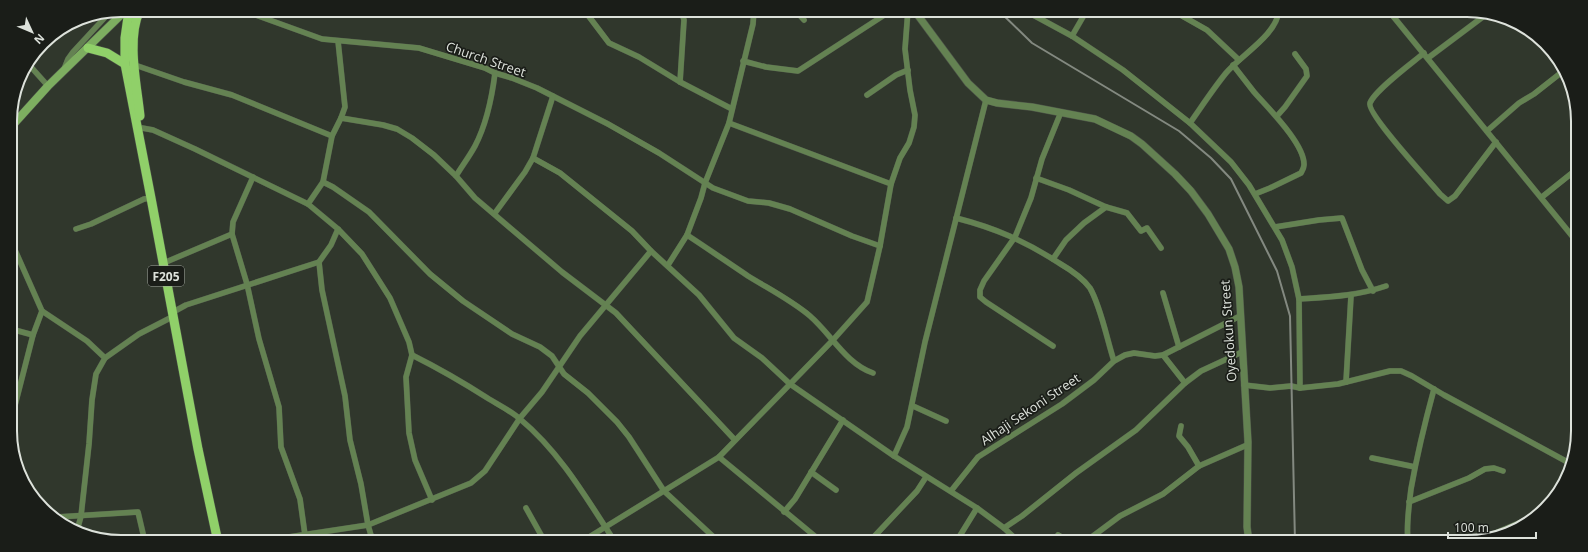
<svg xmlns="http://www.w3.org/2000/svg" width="1588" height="552" viewBox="0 0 1588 552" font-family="'Open Sans',sans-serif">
<rect width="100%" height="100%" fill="#30372c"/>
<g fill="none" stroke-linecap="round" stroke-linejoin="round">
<g stroke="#4c5248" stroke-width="6">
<g id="minor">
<path d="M242 10 322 39 419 48 485 68 495 73 512 78 537 88 608 124 659 153 713 188 748 201 769 203 790 209 852 236 880 246"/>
<path d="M584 10 609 43 639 57 680 82 732 109"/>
<path d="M795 10 804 20"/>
<path d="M1024 10 1072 36 1123 70 1190 123 1231 162 1249 185 1282 240 1292 267 1299 299 1300 388"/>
<path d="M1388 10 1577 242"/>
<path d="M1177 13 1207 30 1239 60"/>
<path d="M1072 36 1087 10"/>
<path d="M1424 53C1412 63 1375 90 1370 103 1366 113 1431 183 1440 194L1448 201 1455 196 1496 142"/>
<path d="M1428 58 1488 13"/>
<path d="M743 61 766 67 798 71 892 10"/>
<path d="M27 64 31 67 48 86"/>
<path d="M135 65 184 82 232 95 332 136"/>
<path d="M1233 65C1240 74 1247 83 1254 92 1267 107 1305 144 1304 165 1304 168 1302 171 1301 173L1270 188 1255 194"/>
<path d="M64 69 68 59 73 52 110 12"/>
<path d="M680 82 684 20 681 10"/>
<path d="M867 95 896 75 908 70"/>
<path d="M1277 116 1285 107 1307 76 1306 69 1295 54"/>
<path d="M341 118 383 125 397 129 412 138 434 155 456 176 475 198 562 272 616 313 734 439"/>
<path d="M729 123 891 184"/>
<path d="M1190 123C1202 106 1213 89 1226 73 1241 55 1277 35 1279 10"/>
<path d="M142 128 153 130 195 149 308 204 338 229 362 254 390 298 409 342 412 355 406 377 409 433 415 460 432 500"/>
<path d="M1487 131 1519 103 1534 94 1562 72"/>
<path d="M533 158 560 173 632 231 651 251 699 295 734 338 762 358 790 384 894 456 977 508 1004 528 1019 542"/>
<path d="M456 176C462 166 469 157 475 146 486 125 492 97 495 73"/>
<path d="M253 177 233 222 232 234 247 284 259 339 279 407 281 447 300 499 305 535"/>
<path d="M1036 178 1069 190 1106 207 1127 213 1141 231 1147 228 1161 248"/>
<path d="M323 182 333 187 369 212 430 274 463 301 512 334 540 347 552 356 564 374 588 393 617 422 629 437 664 491 719 542"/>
<path d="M1542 197 1577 169"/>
<path d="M308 204 323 182 332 136 341 118 345 107 338 41"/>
<path d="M495 213 525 172 533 158 553 96"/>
<path d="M956 218C995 228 1025 241 1059 263 1071 270 1082 277 1090 288 1101 307 1107 340 1114 361"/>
<path d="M1275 227 1319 220 1342 218 1362 270 1373 291"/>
<path d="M76 229 91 224 144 199 151 198"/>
<path d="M687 235C707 248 727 262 748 276 769 289 791 300 810 316 831 334 846 364 873 373"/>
<path d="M11 241 42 311 87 341 105 358"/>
<path d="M1053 259 1066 240 1084 223 1106 207"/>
<path d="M166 262 232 234"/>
<path d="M319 262 322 290 345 396 350 440 361 484 368 525 373 542"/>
<path d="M668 265 687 235 701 198 705 183 729 123 753 24 754 10"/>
<path d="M1163 293 1179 347"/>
<path d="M1299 299C1329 297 1357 296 1386 286"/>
<path d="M175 311 186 305 319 262 331 245 338 229"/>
<path d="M11 329 33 335"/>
<path d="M1053 346 986 302 980 297V290L984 281 1015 237 1031 198 1042 159 1061 112"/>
<path d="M412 355C438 368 464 383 489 399 499 405 511 411 520 419 560 452 587 499 615 542"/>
<path d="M1163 355 1185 383"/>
<path d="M1346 382 1351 296"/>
<path d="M1244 385 1270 388 1291 386 1300 388 1338 384 1390 371H1401L1412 376 1444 395 1573 465"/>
<path d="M913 406 946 421"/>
<path d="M12 417 33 335 42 311"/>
<path d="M1181 426 1179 436 1188 447 1199 466"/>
<path d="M894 456 907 427 925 342 986 100"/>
<path d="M719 457 822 542"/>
<path d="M1372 458 1415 467"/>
<path d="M811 472 836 490"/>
<path d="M951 491 978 457 1062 404 1094 380 1114 361 1125 355 1134 353 1155 356 1163 355 1240 316"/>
<path d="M1409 502 1469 478 1485 469 1494 468 1503 471"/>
<path d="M526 508 545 542"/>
<path d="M784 512 795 499 843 420"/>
<path d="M57 517 138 512 145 542"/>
<path d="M1004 528 1022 516 1076 473 1136 430 1185 383 1201 371 1242 352"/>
<path d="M77 531 81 516 89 444 92 400 96 374 105 358 139 334 174 316"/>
<path d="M1058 535 1070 542"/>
<path d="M1486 537 1538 515"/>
<path d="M256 542 368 525 471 483 485 471 520 418 542 392 580 336 651 251"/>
<path d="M581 542 719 457 833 340 867 302 880 246 891 184 900 158 909 143 914 127 915 115 910 90 905 49 908 10"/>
<path d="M869 542 917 491 926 477"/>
<path d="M956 542 977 508"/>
<path d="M1085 542 1120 516 1163 494 1199 466 1247 445"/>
<path d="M1408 542C1406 525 1409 506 1411 489 1417 455 1425 422 1434 389"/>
</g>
</g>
<g stroke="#4c5248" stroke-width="8">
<path id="tertiary" d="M914 10 968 83 986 100 997 103 1032 107 1095 119 1131 136 1142 144 1175 174 1191 191 1208 214 1229 249 1235 267 1239 287 1248 442 1247 527 1249 542"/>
</g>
<g stroke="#4c5248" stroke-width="9">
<path id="secondary" d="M10 128 48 86 126 10"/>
</g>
<g stroke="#4c5248" stroke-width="10">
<g id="primary">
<path d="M129 10 125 38V64L151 198 198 449 218 542"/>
<path d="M140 10C126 38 137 86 140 116"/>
<path d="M88 48 107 53 125 64"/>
</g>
</g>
<use href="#minor" stroke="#648252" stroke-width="5.5"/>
<use href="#tertiary" stroke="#648252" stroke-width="7"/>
<use href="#secondary" stroke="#7dae60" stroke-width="8"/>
<use href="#primary" stroke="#90d069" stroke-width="9"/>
<path stroke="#838980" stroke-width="2" d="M998 10 1032 43 1179 131 1211 158 1231 179 1277 271 1290 316 1295 542"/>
</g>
<g text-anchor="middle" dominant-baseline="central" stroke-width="3.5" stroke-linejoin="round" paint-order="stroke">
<rect fill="#1a1d18" stroke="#a2a7a0" stroke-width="1" x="148" y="266" width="36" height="20" rx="3"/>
<g font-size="12" font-weight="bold" fill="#dde2db">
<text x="166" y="276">F205</text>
</g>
<g font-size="13" fill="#dde2db" stroke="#1a1d18">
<text transform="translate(486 59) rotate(19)">Church Street</text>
<text transform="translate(1228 331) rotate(-94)">Oyedokun Street</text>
<text transform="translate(1030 409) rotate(-34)">Alhaji Sekoni Street</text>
</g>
</g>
<path d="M0 0H1588V552H0ZM121 17H1467A104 104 0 0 1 1571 121V431A104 104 0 0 1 1467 535H121A104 104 0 0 1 17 431V121A104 104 0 0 1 121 17Z" fill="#1a1d18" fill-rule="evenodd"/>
<path fill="none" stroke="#dde2db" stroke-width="2" d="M121 17H1467A104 104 0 0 1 1571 121V431A104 104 0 0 1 1467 535H121A104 104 0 0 1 17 431V121A104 104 0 0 1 121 17Z"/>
<g transform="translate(32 32) rotate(134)" stroke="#1a1d18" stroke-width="3" paint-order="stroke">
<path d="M0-3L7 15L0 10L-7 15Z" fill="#dde2db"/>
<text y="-6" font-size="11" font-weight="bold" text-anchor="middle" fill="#dde2db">N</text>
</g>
<path d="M1448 532v6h88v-6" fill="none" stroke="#dde2db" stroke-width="2"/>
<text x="1454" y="532" font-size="12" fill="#dde2db" stroke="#1a1d18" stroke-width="3" paint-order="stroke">100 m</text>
</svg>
